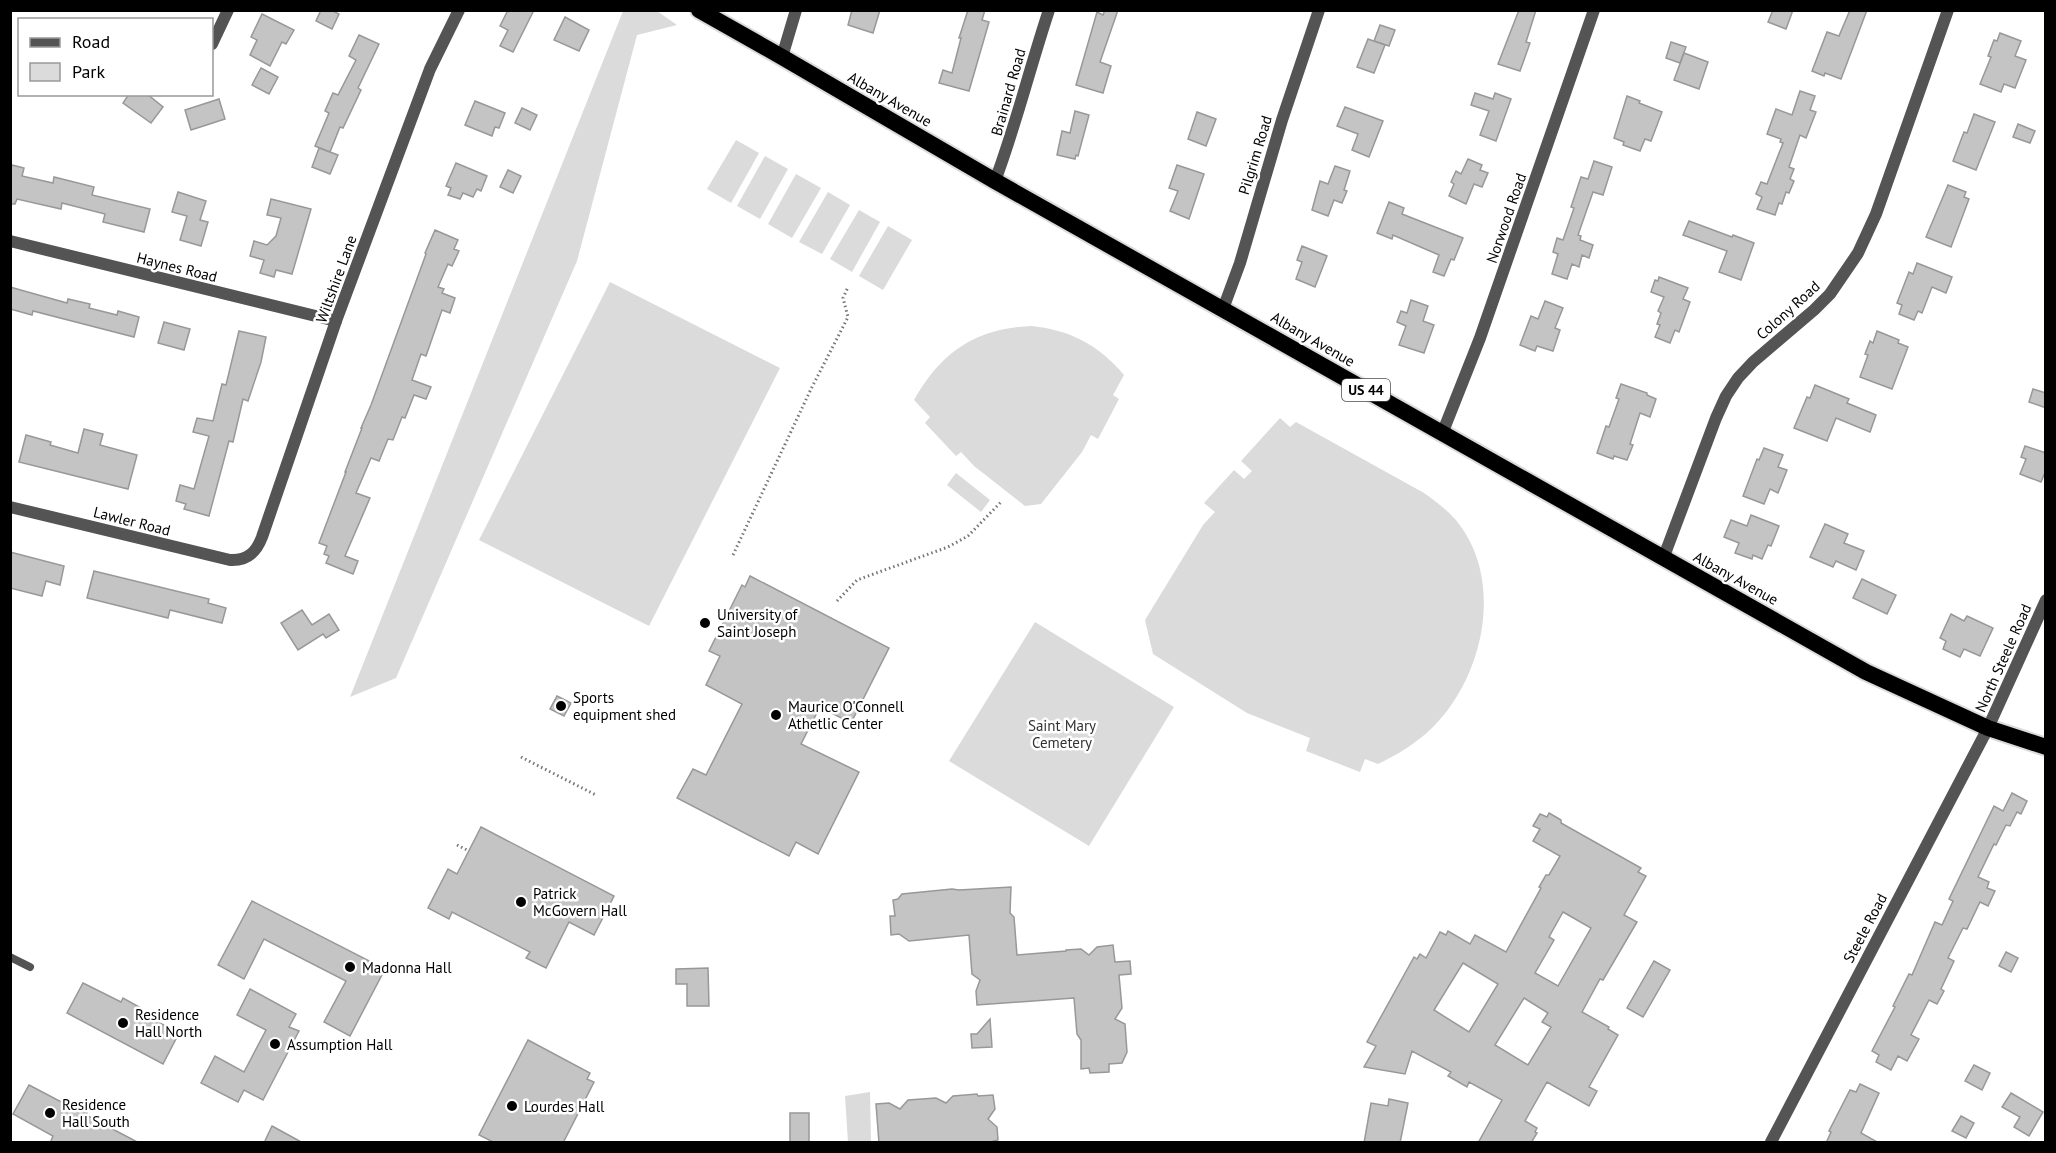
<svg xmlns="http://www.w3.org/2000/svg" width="2056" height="1153" viewBox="0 0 2056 1153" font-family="'PT Sans',sans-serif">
<rect width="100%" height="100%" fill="#fff"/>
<g fill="#dbdbdb">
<path d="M623 11H657L677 25 637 35 577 261 396 678 350 697Z"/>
<path d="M736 140 759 153 731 203 707 189Z"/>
<path d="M765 156 788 169 760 219 737 206Z"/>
<path d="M796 174 821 188 792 238 768 224Z"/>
<path d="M828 192 850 205 822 254 799 242Z"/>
<path d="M859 210 880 222 852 272 830 259Z"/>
<path d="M888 226 912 240 883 290 859 276Z"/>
<path d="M610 282 780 368 649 626 479 540Z"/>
<path d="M1032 326C1070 330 1099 345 1124 375L1113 395 1119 399 1098 439 1091 435 1082 452 1041 504 1025 506 974 466 961 452 956 456 925 423 930 417 914 400C941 352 976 328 1032 326Z"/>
<path d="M1280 418 1290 427 1296 422 1424 493C1435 501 1446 509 1455 519 1506 579 1484 678 1431 729 1415 744 1397 755 1378 764L1365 759 1360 772 1306 751 1310 738 1247 713 1153 654 1145 620 1203 525 1215 512 1204 503 1234 470 1244 479 1252 471 1241 461Z"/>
<path d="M956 473 990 500 981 512 947 485Z"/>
<path d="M1035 622 1174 707 1089 846 949 761Z"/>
<path d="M870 1092 871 1142H848L845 1096Z"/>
</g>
<g fill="#c4c4c4" stroke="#989898" stroke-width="1.5" fill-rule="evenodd">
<path d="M321 10H331L339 14 332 29 316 21Z"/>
<path d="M508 10H534L513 52 500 46 508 30 500 26Z"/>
<path d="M852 10H880L873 33 848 25Z"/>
<path d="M968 10H985L982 20 989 22 969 91 939 83 943 70 952 73 961 38H959Z"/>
<path d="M1105 10H1118L1100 62 1111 66 1103 93 1076 85 1097 12 1103 15Z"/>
<path d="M1519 10H1536L1526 42 1530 43 1520 71 1498 64Z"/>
<path d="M1773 10H1793L1786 29 1768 22Z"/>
<path d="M1850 10H1867L1841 79 1825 73 1824 76 1812 71 1827 32 1839 36Z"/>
<path d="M262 14 294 30 286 44 282 42 270 66 250 55 257 40 251 37Z"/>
<path d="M565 17 589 30 579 51 554 40Z"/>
<path d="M1380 25 1395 30 1389 46 1374 41Z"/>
<path d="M2000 33 2021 41 2015 56 2026 60 2015 88 2004 84 2001 92 1980 84 1991 57 1988 56 1994 40 1997 41Z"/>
<path d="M359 35 379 44 358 88 361 90 343 128 340 127 330 152 315 146 329 113 325 111 333 93 338 95 356 60 349 56Z"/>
<path d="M1368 39 1385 45 1374 73 1357 67Z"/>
<path d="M1671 42 1686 47 1680 63 1666 58Z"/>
<path d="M1684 53 1708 62 1699 89 1674 80Z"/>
<path d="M261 68 278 77 269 94 252 85Z"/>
<path d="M1800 91 1815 96 1810 110 1816 112 1806 138 1800 135 1789 167 1794 169 1790 179 1794 181 1789 193 1786 192 1782 204 1779 203 1775 215 1757 209 1762 197 1756 194 1761 182 1767 184 1783 143 1780 142 1781 139 1767 134 1776 109 1792 115Z"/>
<path d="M1475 93 1493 99 1495 93 1511 99 1496 141 1480 135 1489 111 1471 105Z"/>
<path d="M129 94H147L163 107 151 123 123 103Z"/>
<path d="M1627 96 1640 101 1639 103 1662 112 1651 141 1645 139 1640 151 1623 145 1624 142 1614 138Z"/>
<path d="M219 99 225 119 191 130 185 110Z"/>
<path d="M475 101 505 113 499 128 495 127 492 136 465 125Z"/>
<path d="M1345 107 1383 121 1369 157 1352 150 1358 134 1337 126Z"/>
<path d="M522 108 537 115 530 130 515 123Z"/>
<path d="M1075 111 1089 115 1078 156 1076 155 1075 159 1057 155 1062 131 1070 133Z"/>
<path d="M1197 112 1216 119 1206 146 1188 139Z"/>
<path d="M1974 114 1995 122 1976 170 1953 161 1964 132 1967 133Z"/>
<path d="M2018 124 2035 131 2030 143 2013 137Z"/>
<path d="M319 148 338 155 330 174 312 167Z"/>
<path d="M1468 159 1482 165 1480 170 1488 173 1482 187 1474 184 1466 204 1449 196 1454 184 1451 182 1456 171 1461 174Z"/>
<path d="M1594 161 1612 167 1603 195 1593 192 1578 235 1581 236 1580 240 1593 245 1589 258 1582 255 1579 267 1572 264 1567 279 1552 274 1558 254 1553 252 1557 238 1563 240 1574 208 1571 207 1581 177 1588 179Z"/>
<path d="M456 163 487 176 481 191 477 189 473 197 463 193 460 199 448 195 451 188 446 186Z"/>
<path d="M12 165 24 168 22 176 53 183 54 177 94 187 92 195 150 209 144 232 103 222 105 214 62 203 61 209 17 199 15 204H10V172Z"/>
<path d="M1177 165 1204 174 1189 219 1170 211 1178 191 1169 188Z"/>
<path d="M1335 166 1350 171 1344 190 1347 191 1342 203 1334 200 1328 216 1312 210 1320 181 1328 184Z"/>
<path d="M508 170 521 176 513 193 500 187Z"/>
<path d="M1948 185 1966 192 1964 197 1969 199 1951 247 1926 237Z"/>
<path d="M178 192 206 201 200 220 208 222 201 246 180 240 187 216 172 212Z"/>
<path d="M271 199 311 209 292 274 276 270 274 277 260 273 264 260 250 256 254 241 267 245 276 236 281 218 267 215Z"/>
<path d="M1389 202 1404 208 1402 214 1463 238 1454 260 1451 259 1444 276 1433 272 1439 255 1393 235 1392 239 1377 233Z"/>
<path d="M1689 221 1732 237 1733 235 1754 243 1741 280 1719 272 1727 251 1683 235Z"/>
<path d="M435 230 458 240 454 249 459 251 452 266 448 264 438 287 444 289 442 293 455 298 450 313 442 310 426 356 421 354 412 380 431 387 426 399 414 395 405 418 402 417 393 440 388 439 379 461 371 458 356 493 370 498 345 556 358 561 353 574 326 563 329 556 324 554 327 546 319 543 346 472H345L362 428H361L371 405 426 254 425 253Z"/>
<path d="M1302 246 1327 256 1315 287 1296 279 1302 262 1297 260Z"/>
<path d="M1917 263 1952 277 1946 293 1932 287 1922 313 1918 311 1914 320 1899 314 1902 305 1897 303 1909 272 1913 274Z"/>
<path d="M1659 277 1688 288 1683 299 1690 302 1679 332 1675 330 1670 343 1655 337 1660 325 1657 324 1661 313 1658 311 1664 297 1651 292 1655 280 1658 281Z"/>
<path d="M10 287 67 303 68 299 90 304 89 308 117 315 118 311 139 317 134 337 33 311 32 315 10 309Z"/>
<path d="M1411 300 1428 306 1423 321 1434 325 1424 353 1399 345 1406 326 1397 322 1401 311 1407 313Z"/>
<path d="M1545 301 1563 308 1555 328 1560 330 1553 351 1537 346 1535 351 1520 345 1531 316 1538 319Z"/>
<path d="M164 322 190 329 184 350 158 343Z"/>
<path d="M239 331 266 337 261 362 248 401 243 399 233 442 229 441 209 516 184 509 186 504 176 501 180 485 194 489 209 436 193 432 197 418 213 421 222 384 226 385Z"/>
<path d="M1877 331 1899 340 1898 343 1908 347 1892 389 1860 377 1868 355 1865 354 1870 341 1873 343Z"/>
<path d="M1621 384 1647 393V395L1656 399 1650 417 1640 413 1630 444 1633 445 1627 460 1614 456 1613 459 1597 453 1606 426 1609 427 1619 399 1616 398Z"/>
<path d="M1815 385 1849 399 1847 403 1876 415 1870 432 1836 418 1827 441 1794 428 1807 397 1810 398Z"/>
<path d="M2033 389 2046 393V408L2029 402Z"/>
<path d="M84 429 103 434 100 445 137 455 128 489 19 462 26 435 51 442 50 445 78 453Z"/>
<path d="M2025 446 2046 453V470L2041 482 2020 474 2026 459 2021 457Z"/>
<path d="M1764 448 1783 455 1778 467 1787 470 1778 493 1770 489 1764 504 1743 496 1757 459 1759 460Z"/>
<path d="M1751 515 1779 526 1771 546 1768 545 1762 559 1753 555 1752 559 1735 553 1739 543 1724 537 1731 520 1747 526Z"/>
<path d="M1825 524 1848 534 1844 543 1864 551 1856 570 1836 561 1833 567 1810 557Z"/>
<path d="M10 552 64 566 60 585 46 581 42 596 10 588Z"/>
<path d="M94 571 209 599 208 603 226 608 222 623 170 610 168 618 87 598Z"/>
<path d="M750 576 889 648 851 723 820 707 801 744 859 772 818 854 796 842 789 856 677 798 693 769 706 775 742 704 706 685 720 656 709 651 742 585 745 587Z"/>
<path d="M1862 579 1896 595 1887 614 1853 598Z"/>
<path d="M302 610 312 625 329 614 339 630 326 638 323 634 298 650 281 623Z"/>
<path d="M1951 614 1964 621 1967 616 1993 628 1980 656 1964 649 1960 657 1943 649 1946 641 1940 638Z"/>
<path d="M557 696 571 703 564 716 550 709Z"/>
<path d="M2012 793 2027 801 2021 814 2017 812 2010 826 2006 825 1996 845 1994 844 1978 877 1989 882 1987 888 1995 891 1988 906 1980 902 1967 929 1963 928 1948 958 1954 961 1941 989 1944 991 1937 1004 1929 1000 1911 1035 1919 1039 1907 1061 1898 1056 1891 1070 1876 1062 1879 1055 1872 1051 1895 1007 1893 1006 1909 974 1912 975 1935 922 1942 925 1953 901 1949 899 1994 806 2003 811Z"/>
<path d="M1549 813 1561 820V823L1641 868 1638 872 1646 876 1624 915 1637 922 1603 980 1600 979 1582 1012 1609 1027 1608 1029 1618 1035 1589 1087 1597 1091 1589 1106 1547 1082 1525 1121 1537 1128 1535 1132 1537 1133 1531 1143H1478L1502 1100 1469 1082 1467 1087 1448 1076 1451 1072 1412 1051 1405 1074 1364 1067 1376 1046 1367 1042 1414 957 1417 959 1420 954 1426 958 1440 932 1446 935 1448 931 1470 944 1475 935 1506 952 1541 888 1539 887 1546 875H1549L1560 856 1533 841 1540 829 1533 826 1540 814 1547 817ZM1563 912 1591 928 1558 986 1535 973 1554 940 1549 937ZM1463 963 1498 984 1469 1032 1434 1010ZM1524 998 1548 1013 1542 1022 1551 1027 1528 1065 1495 1045Z"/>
<path d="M481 827 614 896 594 935 569 922 546 968 526 958 530 952 452 912 449 919 428 908 448 869 457 874Z"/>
<path d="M1011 887 1010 913 1014 917 1017 955 1066 951V950L1081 949 1089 955 1097 947 1113 945 1115 962 1130 961 1131 974 1119 975 1122 1008 1115 1019 1125 1024 1127 1052 1122 1063 1109 1064V1072L1090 1073 1089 1068 1081 1069V1040L1077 1034 1074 998 977 1005 976 991 980 980 972 974 969 935 909 941 899 934 891 935 890 916H895L893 900 898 899 902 894 952 889 959 890Z"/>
<path d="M252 901 385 969 350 1036 324 1022 346 981 264 939 244 979 218 965Z"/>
<path d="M2006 952 2018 958 2011 972 1999 966Z"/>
<path d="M1654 961 1670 970 1643 1017 1627 1008Z"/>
<path d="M708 968 709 1006H687V984H676V969Z"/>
<path d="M83 983 121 1002 123 998 141 1008 139 1012 179 1033 163 1064 67 1013Z"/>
<path d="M250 989 296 1014 289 1027 299 1031 263 1100 244 1090 238 1102 201 1083 215 1056 244 1072 266 1030 237 1015Z"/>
<path d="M990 1019 992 1047 972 1048 971 1034H977Z"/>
<path d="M528 1040 590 1073 587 1079 594 1082 563 1143H495L479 1135Z"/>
<path d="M1974 1065 1990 1073 1982 1090 1965 1081Z"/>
<path d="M1860 1084 1879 1093 1861 1133 1879 1143H1826L1831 1132 1829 1131 1850 1090 1856 1092Z"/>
<path d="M29 1085 67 1105 68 1103 87 1113 86 1115 139 1143H50L53 1136 13 1114Z"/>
<path d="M2011 1093 2043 1112 2029 1136 2014 1127 2020 1117 2002 1107Z"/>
<path d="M977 1094 978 1096 993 1095 995 1109 988 1119 997 1127 998 1140 993 1141V1143H879L876 1104 889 1103 900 1109 908 1100 936 1098 946 1103 953 1096Z"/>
<path d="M1389 1099 1408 1103 1400 1143H1364L1371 1103 1388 1106Z"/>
<rect x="790" y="1113" width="19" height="30"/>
<path d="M1961 1116 1974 1123 1966 1138 1952 1131Z"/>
<path d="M272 1126 303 1143H264Z"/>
</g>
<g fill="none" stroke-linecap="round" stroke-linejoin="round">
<g stroke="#dbdbdb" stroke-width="20">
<path id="trunk" d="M699 10 782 57 995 181 1866 672 1988 728 2046 747"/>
</g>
<g stroke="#767676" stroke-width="3" stroke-dasharray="1.5 3" stroke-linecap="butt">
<path d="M733 555 811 389 848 317 843 298 848 287"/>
<path d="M837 601 857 580 948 547 968 536 1001 502"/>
<path d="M521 757 596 795"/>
<path d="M457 845 469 851"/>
</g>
<path stroke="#545454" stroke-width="8" d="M10 957 30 967"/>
<g stroke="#545454" stroke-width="12">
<path d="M212 44 228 10"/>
<path d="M782 57 796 10"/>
<path d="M995 181C1016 125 1030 67 1049 10"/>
<path d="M10 241 336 321"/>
<path d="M1223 309 1240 263 1282 120 1319 10"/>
<path d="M1442 434 1480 338 1594 10"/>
<path d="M10 507 230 560C247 561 256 553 262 537L336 321 430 69 459 10"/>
<path d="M1663 559 1716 418 1726 396 1738 378 1753 362 1814 310 1830 294 1858 253 1876 214 1948 10"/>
</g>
<path stroke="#545454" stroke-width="12" d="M1771 1142 1988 728 2046 600"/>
<use href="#trunk" stroke="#000" stroke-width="16"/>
</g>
<g fill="#000" stroke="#fff" stroke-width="2">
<circle cx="705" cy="623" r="6"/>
<circle cx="561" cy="706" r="6"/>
<circle cx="776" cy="715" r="6"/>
<circle cx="521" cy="902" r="6"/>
<circle cx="350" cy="967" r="6"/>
<circle cx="123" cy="1023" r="6"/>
<circle cx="275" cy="1044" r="6"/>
<circle cx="512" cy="1106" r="6"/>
<circle cx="50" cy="1113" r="6"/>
</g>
<g text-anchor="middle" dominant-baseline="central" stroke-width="5" stroke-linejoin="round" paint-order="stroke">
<rect fill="#fff" stroke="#4c4c4c" stroke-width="1.5" x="1342" y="379" width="48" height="22" rx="4.5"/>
<g font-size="14" font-weight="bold" fill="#000">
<text x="1366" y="390">US 44</text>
</g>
<g font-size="15" fill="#000" stroke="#fff">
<text transform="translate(1008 92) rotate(-74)">Brainard Road</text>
<text transform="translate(890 99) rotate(30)">Albany Avenue</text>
<text transform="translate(1255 155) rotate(-73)">Pilgrim Road</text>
<text transform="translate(1506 218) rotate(-71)">Norwood Road</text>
<text transform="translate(177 267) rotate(14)">Haynes Road</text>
<text transform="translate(336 279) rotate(-70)">Wiltshire Lane</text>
<text transform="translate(1788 310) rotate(-42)">Colony Road</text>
<text transform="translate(1313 339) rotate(30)">Albany Avenue</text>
<text transform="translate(132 521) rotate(14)">Lawler Road</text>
<text transform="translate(1736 578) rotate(29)">Albany Avenue</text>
<text transform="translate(2003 658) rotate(-66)">North Steele Road</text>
<text transform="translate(1865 928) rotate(-62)">Steele Road</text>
</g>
<g font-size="15" fill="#000" stroke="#fff" text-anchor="start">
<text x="717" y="614">University of<tspan x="717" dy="17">Saint Joseph</tspan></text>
<text x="573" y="697">Sports<tspan x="573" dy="17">equipment shed</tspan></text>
<text x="788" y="706">Maurice O'Connell<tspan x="788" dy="17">Athetlic Center</tspan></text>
<text x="533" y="893">Patrick<tspan x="533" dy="17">McGovern Hall</tspan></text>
<text x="362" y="967">Madonna Hall</text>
<text x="135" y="1014">Residence<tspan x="135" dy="17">Hall North</tspan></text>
<text x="287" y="1044">Assumption Hall</text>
<text x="62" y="1104">Residence<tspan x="62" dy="17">Hall South</tspan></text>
<text x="524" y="1106">Lourdes Hall</text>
</g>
<g font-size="15" fill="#323232" stroke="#fff">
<text x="1062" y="725">Saint Mary<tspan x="1062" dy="17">Cemetery</tspan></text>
</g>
</g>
<rect width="2056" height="1153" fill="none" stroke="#000000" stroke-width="24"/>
<rect x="18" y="18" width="195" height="78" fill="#ffffff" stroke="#999999" stroke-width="1.5"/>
<rect x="30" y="38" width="30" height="9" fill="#545454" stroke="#999999" stroke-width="1.5"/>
<text x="72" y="48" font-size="18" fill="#000000">Road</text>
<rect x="30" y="63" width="30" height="18" fill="#dbdbdb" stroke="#999999" stroke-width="1.5"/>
<text x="72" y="78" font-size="18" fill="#000000">Park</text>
</svg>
